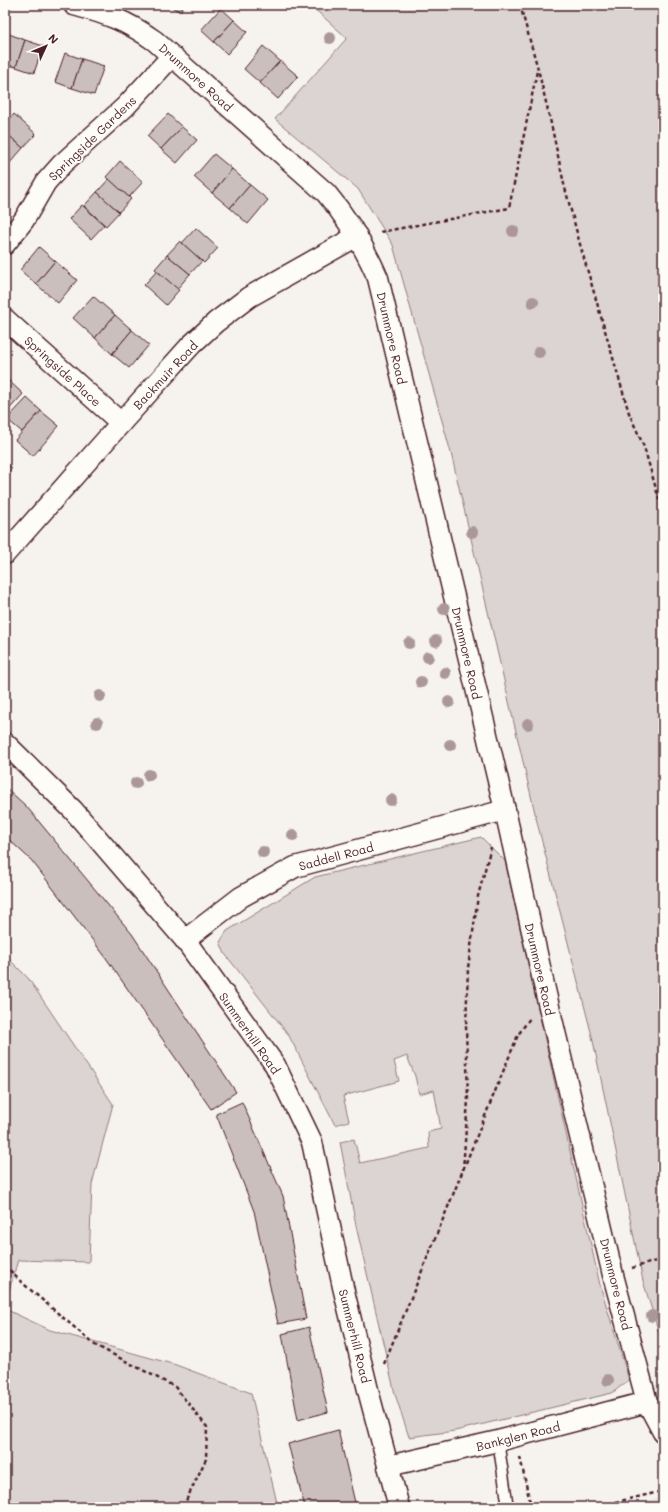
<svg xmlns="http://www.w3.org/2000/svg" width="668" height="1512" viewBox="0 0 668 1512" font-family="Mali,sans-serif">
<rect width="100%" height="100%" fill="#f6f3ef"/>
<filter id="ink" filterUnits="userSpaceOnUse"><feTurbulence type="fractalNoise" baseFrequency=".025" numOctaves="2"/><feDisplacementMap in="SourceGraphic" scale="8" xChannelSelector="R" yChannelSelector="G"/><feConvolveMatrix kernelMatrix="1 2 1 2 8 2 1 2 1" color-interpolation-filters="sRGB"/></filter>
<g filter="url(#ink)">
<path fill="#e9e3e0" d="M663 1497V1507H620Z"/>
<g fill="#dcd4d2" stroke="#937a7e">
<path d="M310 5H663V1346L643 1281 592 1036 538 826 451 453 393 245 358 189 275 119 347 38Z"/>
<path d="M481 837 505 861 600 1285 629 1380 612 1393 455 1431 409 1437 395 1394 356 1226 340 1142 354 1139 360 1163 429 1148 428 1132 441 1129 434 1090 419 1094 415 1076 407 1056 394 1061 399 1081 343 1096 349 1121 335 1125 288 1034 225 954 220 942 227 931 315 877Z"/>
<path d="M5 955 28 978 113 1104 92 1184 89 1262 18 1260 5 1305Z"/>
<path d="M5 1309 50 1330 176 1365 251 1393 278 1507H5Z"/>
</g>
<g fill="#cbbfbe" stroke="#4a1f2b">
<path d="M169 5H184L180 12Z"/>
<path d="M221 8 234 20 214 42 201 30Z"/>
<path d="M234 20 247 32 227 54 214 42Z"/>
<path d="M9 34 25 40 16 67 5 64V46Z"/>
<path d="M25 40 43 46 34 73 16 67Z"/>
<path d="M263 46 280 61 260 83 244 69Z"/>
<path d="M65 53 82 59 72 88 55 82Z"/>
<path d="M82 59 104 66 94 95 72 88Z"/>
<path d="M280 61 298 76 278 99 260 83Z"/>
<path d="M14 114 36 134 23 148 5 132V124Z"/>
<path d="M168 114 182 127 161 149 147 136Z"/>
<path d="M182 127 197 140 177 163 161 149Z"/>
<path d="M5 132 23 148 9 164 5 160Z"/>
<path d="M214 154 232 169 212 193 194 177Z"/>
<path d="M120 161 143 182 129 197 106 177Z"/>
<path d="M232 169 250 185 230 208 212 193Z"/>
<path d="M109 179 131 199 119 212 97 192Z"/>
<path d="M250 185 268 200 248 224 230 208Z"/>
<path d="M97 192 119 212 106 226 84 206Z"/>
<path d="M82 205 104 225 91 239 69 219Z"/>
<path d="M196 228 218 248 204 263 182 243Z"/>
<path d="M180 241 202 261 190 274 167 255Z"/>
<path d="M39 247 55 261 36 284 20 270Z"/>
<path d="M167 255 190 274 177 289 155 269Z"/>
<path d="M55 261 77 280 58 303 36 284Z"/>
<path d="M157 271 179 290 166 305 144 285Z"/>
<path d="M93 296 115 315 95 338 73 318Z"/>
<path d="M115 315 132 330 112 354 95 338Z"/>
<path d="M132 330 149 345 129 368 112 354Z"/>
<path d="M7 379 23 394 5 414V382Z"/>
<path d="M27 398 41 411 22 432 7 419Z"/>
<path d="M41 411 59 426 33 456 15 440Z"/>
<path d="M5 462 12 468 5 476Z"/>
<path d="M5 787 26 806 132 934 236 1092 211 1109 104 955 32 861 5 836Z"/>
<path d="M242 1102 283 1196 306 1319 278 1324 254 1211 216 1114Z"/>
<path d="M309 1327 328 1412 298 1420 282 1334Z"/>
<path d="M338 1430 356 1507H305L288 1444Z"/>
</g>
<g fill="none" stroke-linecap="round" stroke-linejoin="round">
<g stroke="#4a1f2b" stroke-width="13">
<path id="service" d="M498 1441 508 1507"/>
</g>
<g stroke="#4a1f2b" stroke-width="23">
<g id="minor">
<path d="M74 5C107 14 127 21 155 41L326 193C349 220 364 246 378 278L505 810 546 994 613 1275 647 1402 663 1432"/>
<path d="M5 244 24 220 46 182 62 164 125 107 172 56"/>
<path d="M5 319 121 423"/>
<path d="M5 554 121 423 191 345 216 322 249 297 357 236"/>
<path d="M5 743 73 810 185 940 275 1065 312 1142 343 1287 369 1394 399 1507"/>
<path d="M185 940 241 897 295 867 505 810"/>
<path d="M388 1466 498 1441 647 1402"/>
</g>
</g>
<g stroke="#4a1f2b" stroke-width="2.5" stroke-dasharray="4 3" stroke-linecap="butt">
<path d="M520 5 538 69 550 119 564 184 581 248 629 413 644 447 663 513"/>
<path d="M380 232 509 208 537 71"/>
<path d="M463 1170 468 1100 466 1026 468 968 478 896 491 847"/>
<path d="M5 1265 19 1280 95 1345 175 1387 207 1427 206 1459 183 1507"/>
<path d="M632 1268 663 1259"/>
<path d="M384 1364 518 1035 530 1018"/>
<path d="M520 1457 531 1507"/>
<path d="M595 1507 663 1491"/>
</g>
<use href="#service" stroke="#fdfcf7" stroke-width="10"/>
<use href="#minor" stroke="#fdfcf7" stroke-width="20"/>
</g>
<g fill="#ab979a">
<circle cx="330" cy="38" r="6"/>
<circle cx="513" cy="231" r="6"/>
<circle cx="533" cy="302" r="6"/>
<circle cx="539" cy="352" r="6"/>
<circle cx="472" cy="532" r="6"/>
<circle cx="444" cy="609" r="6"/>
<circle cx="436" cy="641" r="6"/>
<circle cx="409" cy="643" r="6"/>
<circle cx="428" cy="657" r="6"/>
<circle cx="445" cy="673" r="6"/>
<circle cx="421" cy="682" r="6"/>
<circle cx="100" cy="696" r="6"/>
<circle cx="449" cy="702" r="6"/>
<circle cx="97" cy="723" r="6"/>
<circle cx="528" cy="724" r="6"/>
<circle cx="450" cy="745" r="6"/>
<circle cx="149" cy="775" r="6"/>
<circle cx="136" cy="783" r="6"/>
<circle cx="391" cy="800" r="6"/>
<circle cx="293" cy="835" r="6"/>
<circle cx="263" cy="852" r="6"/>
<circle cx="652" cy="1316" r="6"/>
<circle cx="608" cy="1380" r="6"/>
</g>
</g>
<g text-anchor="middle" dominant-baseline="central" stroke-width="4" stroke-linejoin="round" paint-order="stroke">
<g font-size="12" fill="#4a1f2b" stroke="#fdfcf7">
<text transform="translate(196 77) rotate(42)">Drummore Road</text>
<text transform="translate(92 138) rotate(-44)">Springside Gardens</text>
<text transform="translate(392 338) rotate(77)">Drummore Road</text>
<text transform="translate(63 371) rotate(42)">Springside Place</text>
<text transform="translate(165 375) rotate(-47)">Backmuir Road</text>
<text transform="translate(467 653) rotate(77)">Drummore Road</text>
<text transform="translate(336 856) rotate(-15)">Saddell Road</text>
<text transform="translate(540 969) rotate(77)">Drummore Road</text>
<text transform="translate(250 1033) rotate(55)">Summerhill Road</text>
<text transform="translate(616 1284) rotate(76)">Drummore Road</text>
<text transform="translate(355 1336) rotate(76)">Summerhill Road</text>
<text transform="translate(518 1436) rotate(-14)">Bankglen Road</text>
</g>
</g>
<rect width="668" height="1512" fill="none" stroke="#fdfcf7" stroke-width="20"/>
<rect x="10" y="10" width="648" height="1492" fill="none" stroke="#4a1f2b" stroke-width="1.5" filter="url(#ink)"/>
<g transform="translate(46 46) rotate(46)" stroke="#fdfcf7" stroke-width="3" paint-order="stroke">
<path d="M0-3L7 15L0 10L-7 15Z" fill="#4a1f2b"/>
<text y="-6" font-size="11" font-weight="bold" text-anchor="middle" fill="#4a1f2b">N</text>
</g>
</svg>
